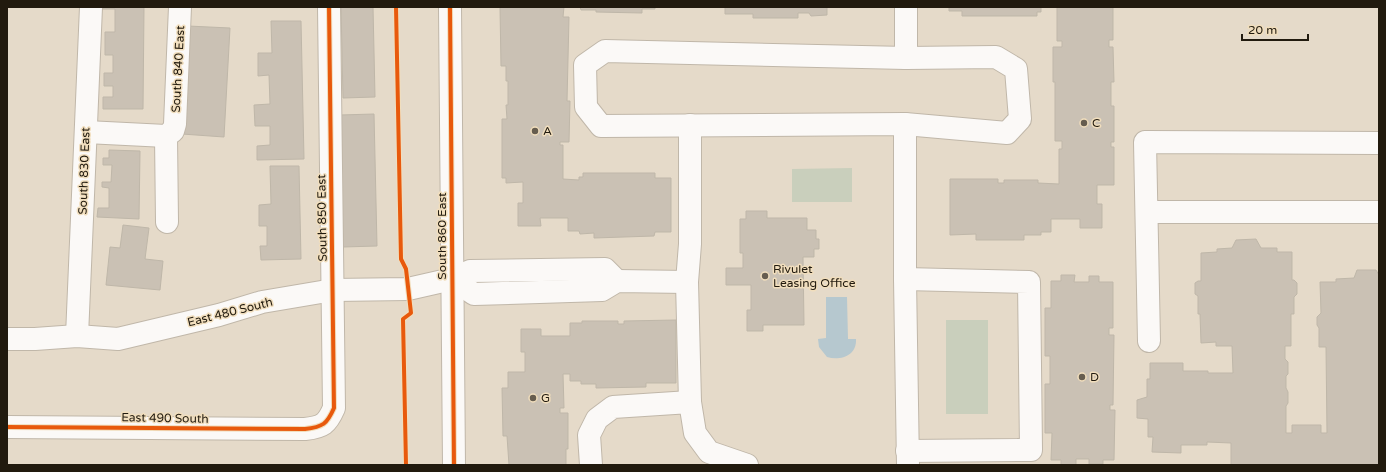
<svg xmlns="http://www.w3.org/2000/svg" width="1386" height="472" viewBox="0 0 1386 472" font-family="'Varela Round',sans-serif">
<rect width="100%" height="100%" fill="#e5dac9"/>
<g fill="#c9cfbc">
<path d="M852 168V202H792V169Z"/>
<rect x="946" y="320" width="42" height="94"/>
</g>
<path fill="#b6c8cf" d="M826 297H847L848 339H856C857 356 840 361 827 357L819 347 818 339 826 338Z"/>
<g fill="#cac1b4" stroke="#bfb7a9">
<path d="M103 7H144L143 109H103V97H113V86H104V73H113V55H105V32H115V9H103Z"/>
<path d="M341 7H373L375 97 343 98Z"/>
<path d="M500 7H564L563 17H569L567 101H570L569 142H560V145H563V179L579 180V177H583V173H655V178H671V232H655L654 236 594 238V233L580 234 579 231H568V218H540L541 226H518V203H523V182L506 183V178H502V119H507L506 105H508V81H506V66H501Z"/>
<path d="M580 7H655V9H642V13L596 12V10H581Z"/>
<path d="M725 7H827V15L811 16 809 13H798V18H753V14H725Z"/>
<path d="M949 7H1041V12H1037V16H962V11H949Z"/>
<path d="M1057 7H1113V40H1109V47H1113L1114 82H1111V106H1114V142H1111V147H1114V185H1097V204H1102V228H1080V219H1051V232H1041V235H1024V240H976V234L950 235V179H998V183H1004V180H1038V183L1059 184V149H1062V141H1055V82H1053V47H1062V41H1057Z"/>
<path d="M271 21H301L304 159 257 160V146L270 145V126H255L254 105 270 104 269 75 258 76V53H272Z"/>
<path d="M188 26 230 28 224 137 182 134Z"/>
<path d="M374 114 377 246 343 247 340 115Z"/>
<path d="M109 150 140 151 139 219 97 217 98 208H109V188L102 187V182H111L112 165H103V158H109Z"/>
<path d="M270 166H299L301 259 261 260 260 246H267V226H259V205L271 204Z"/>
<path d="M746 211H767V218H807V230H816V239H819V249H814V257H803L804 325H763V331H747V310H751V285H726V268H743V253H740V219H746Z"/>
<path d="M123 225 149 228 145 259 163 261 160 290 106 285 110 247 120 248Z"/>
<path d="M1256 239 1261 248H1277V252H1292V280H1294L1297 283V294L1294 297V314H1291V346H1285V359L1288 362V374L1286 376V388L1288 392V403L1286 406V433H1292V425H1321V433H1327L1326 347H1319V328L1317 325V317L1321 313 1320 282H1336V279L1354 278 1357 270H1376L1379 275V465H1231V443L1207 442V445H1181V453L1152 452 1153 437H1148V419L1137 418V400L1147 397V379H1150V363H1183V371H1208V373H1233L1232 346H1216V342L1201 343 1200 314H1198V296L1195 294V283L1198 281H1201V253L1217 252V249L1232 248 1236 240Z"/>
<path d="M1061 275H1075L1074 282H1089V276H1099V282H1113V328H1109V335H1114L1113 405H1110V410H1115L1114 460H1103V464H1089V459H1076V465H1061V460H1051L1052 433H1045V384H1050V356H1045V308H1051V281H1061Z"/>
<path d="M676 320V383H646V387L596 388V384H581V381H570V374H563L564 408H560V413H568V449H566V465H509L507 436H503L502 388H508V372H525V352H521V329H541V336H570V323H582V321H618V324H624V321Z"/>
</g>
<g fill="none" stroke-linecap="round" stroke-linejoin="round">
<g stroke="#c0b7a9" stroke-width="24">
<g id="minor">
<path d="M450 7 454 465"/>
<path d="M906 7V58"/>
<path d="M605 51 906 58 996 57 1016 69 1020 119 1007 133 905 124 601 126 586 107 585 65Z"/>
<path d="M905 124V279L908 465"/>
<path d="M690 125V244L687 282 690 402"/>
<path d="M86 132 166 136 173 131 175 124 180 7"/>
<path d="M166 136 167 222"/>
<path d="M1147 212H1379"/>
<path d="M452 279 474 294 602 290 617 281 687 282"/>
<path d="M905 279 1029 282 1031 450 907 451"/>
<path d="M77 336 91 7"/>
<path d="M7 339H35L77 336 118 339 219 315 262 302 333 290 408 289 452 279 470 271 605 269 617 281"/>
<path d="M1149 341 1145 142 1379 143"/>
<path d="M7 427 305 429C323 427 327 424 334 408L329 7"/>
<path d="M591 465 589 435 597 419 613 407 690 402 695 433 709 452 747 465"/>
</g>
</g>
<use href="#minor" stroke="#fbf9f7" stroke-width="22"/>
<g stroke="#f1debd" stroke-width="6">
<g id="cycleway">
<path d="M396 7 401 259 406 269 411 313 403 319 406 465"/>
<path d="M450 7 454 465"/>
<path d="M7 427 305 429C323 427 327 424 334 408L329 7"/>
</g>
</g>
<use href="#cycleway" stroke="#e8590c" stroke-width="4"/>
</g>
<g fill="#665d4f" stroke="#f1debd" stroke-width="1.5">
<circle cx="1084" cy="123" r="4"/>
<circle cx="535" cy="131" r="4"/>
<circle cx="765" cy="276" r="4"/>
<circle cx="1082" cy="377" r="4"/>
<circle cx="533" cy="398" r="4"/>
</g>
<g text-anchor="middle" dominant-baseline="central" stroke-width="3" stroke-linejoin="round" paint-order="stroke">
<g font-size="12" fill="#211a0e" stroke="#f1debd">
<text transform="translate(178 69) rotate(-87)">South 840 East</text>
<text transform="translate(84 171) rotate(-88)">South 830 East</text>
<text transform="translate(322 218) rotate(-91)">South 850 East</text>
<text transform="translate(442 236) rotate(-90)">South 860 East</text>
<text transform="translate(230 312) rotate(-14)">East 480 South</text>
<text transform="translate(165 418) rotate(1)">East 490 South</text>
</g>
<g font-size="12" fill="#211a0e" stroke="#f1debd" text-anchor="start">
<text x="1092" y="123">C</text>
<text x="543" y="131">A</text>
<text x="773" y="269">Rivulet<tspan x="773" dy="14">Leasing Office</tspan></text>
<text x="1090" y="377">D</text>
<text x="541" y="398">G</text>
</g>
</g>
<rect width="1386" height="472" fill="none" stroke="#211a0e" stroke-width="16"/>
<path d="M1242 34v6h66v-6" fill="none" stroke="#211a0e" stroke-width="2"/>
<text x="1248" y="34" font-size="12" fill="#211a0e" stroke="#f1debd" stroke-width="3" paint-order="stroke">20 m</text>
</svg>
